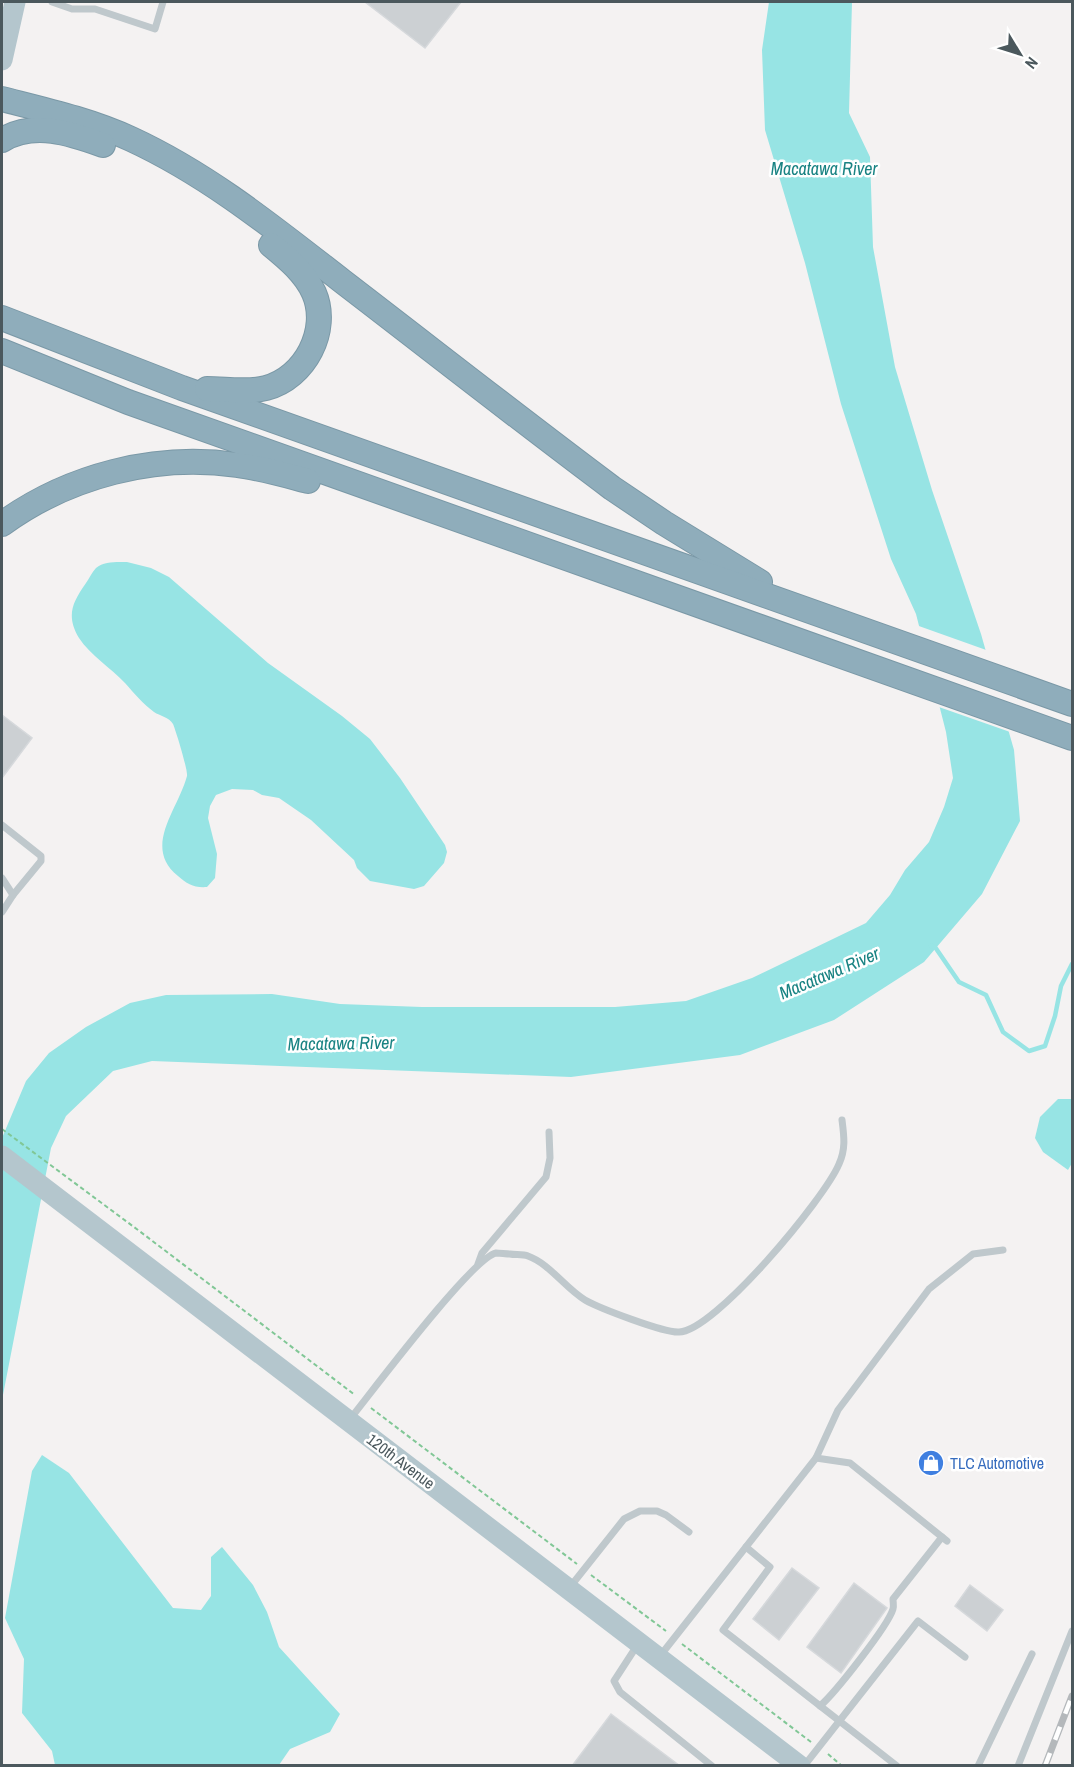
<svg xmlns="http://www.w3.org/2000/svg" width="1074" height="1767" viewBox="0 0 1074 1767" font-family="'Archivo Narrow',sans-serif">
<rect width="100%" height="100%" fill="#f4f2f2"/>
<g fill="#97e4e4">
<path d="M769 2H852L849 113 870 157 873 247 895 367 932 490 981 634 1014 750 1020 821 982 894 924 962 834 1020 740 1055 571 1077 152 1061 113 1071 66 1116 51 1148 2 1400V1138L26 1081 49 1053 86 1027 130 1003 166 995 272 994 340 1004 422 1007H615L686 1001 752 978 866 923 890 895 905 870 929 842 944 807 953 778 946 732 916 614 891 559 841 404 805 263 765 130 762 50Z"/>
<path d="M127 562 151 568 169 577 268 663 342 716 370 739 400 778 445 845 447 852 444 863 424 886 414 889 370 881 357 868 354 860 311 820 279 798 262 795 253 790 232 789 216 795 210 806 208 818 217 854 215 878 207 887C194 888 187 884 178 876 142 847 178 810 187 776 188 770 176 731 173 724 169 717 160 716 154 712 143 704 134 693 125 683 111 668 90 655 79 638 66 616 72 603 86 583 89 579 92 572 96 568 104 561 117 562 127 562Z"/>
<path d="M1058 1099H1072V1163L1068 1170 1043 1152 1035 1138 1040 1117Z"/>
<path d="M42 1455 69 1473 173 1608 201 1610 211 1596V1557L222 1547 253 1585 267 1612 279 1647 340 1714 330 1732 290 1749 279 1765H55L52 1751 22 1713 24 1659 5 1618 32 1471Z"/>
</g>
<path fill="#f4f2f2" d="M916 625 989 651 1013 733 936 706Z"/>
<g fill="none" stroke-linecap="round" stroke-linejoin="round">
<path stroke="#97e4e4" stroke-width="4.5" d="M931 946 935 947 959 982 986 995 1003 1032 1029 1051 1045 1046 1055 1016 1061 986 1072 964"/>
</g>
<g fill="#ccd0d3" stroke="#d6d9dc" stroke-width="1.5">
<path d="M365 2H461L425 48Z"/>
<path d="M2 715 32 738 2 778Z"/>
<path d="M792 1568 819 1588 779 1640 753 1619Z"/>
<path d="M854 1583 887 1608 841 1673 807 1647Z"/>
<path d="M970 1585 1003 1610 987 1631 955 1606Z"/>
<path d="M611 1714 680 1766H572Z"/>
</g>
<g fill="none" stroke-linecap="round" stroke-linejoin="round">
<g stroke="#7a98a6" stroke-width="26">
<g id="highway">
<path d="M2 99C45 110 90 120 131 139 209 175 275 229 342 281 432 350 521 420 612 488L664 523 760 582"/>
<path d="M2 140C34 121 70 133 103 145"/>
<path d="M2 318 182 388 1072 704"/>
<path d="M2 351 128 402 1072 738"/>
<path d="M207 389C226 389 248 393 266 388 305 378 330 330 314 293 305 273 288 259 271 245"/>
<path d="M2 524C68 476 155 453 237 465 261 468 285 475 308 481"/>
</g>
</g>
<g stroke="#81c796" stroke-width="2" stroke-dasharray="4.5 3" stroke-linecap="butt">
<path d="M2 1129 138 1230 355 1395"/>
<path d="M371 1408 577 1564"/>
<path d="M591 1575 666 1631"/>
<path d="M682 1644 811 1742"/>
<path d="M828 1754 842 1766"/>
</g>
<g stroke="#bfc8cc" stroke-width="7">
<path d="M52 2 72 9H95L155 29 163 2"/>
<path d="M2 825 41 856V861L13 895"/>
<path d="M2 878 13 895 2 912"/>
<path d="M478 1264 482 1253 546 1177 550 1158 549 1132"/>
<path d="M350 1419C371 1393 472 1258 496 1253 500 1253 506 1254 510 1254 515 1255 523 1254 528 1256 550 1264 565 1288 585 1300 599 1308 664 1333 679 1332 714 1332 825 1198 839 1164 846 1149 844 1136 842 1120"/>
<path d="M816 1458 850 1463 947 1541"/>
<path d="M746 1547 770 1567 723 1630 897 1766"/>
<path d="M570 1587 624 1519 640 1511H657L666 1515 689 1532"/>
<path d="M638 1644 614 1681 620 1692 712 1766"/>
<path d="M660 1656 816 1458 838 1410 929 1289 973 1254 1003 1250"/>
<path d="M820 1706C835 1693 888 1626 893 1609 894 1606 893 1603 893 1599L942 1537"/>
<path d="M804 1766 918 1621 965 1657"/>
<path d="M978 1766 1032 1654"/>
<path d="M1018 1766 1072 1631"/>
</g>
<g stroke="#b4c6cd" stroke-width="21">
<path d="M2 60 15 2"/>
<path d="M2 1156 800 1766"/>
</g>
<use href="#highway" stroke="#8fadbb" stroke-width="24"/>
<g stroke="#b4b8bb" stroke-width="7">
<path id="rail" d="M1045 1766 1072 1696"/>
</g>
<use href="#rail" stroke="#fff" stroke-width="4.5" stroke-dasharray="14" stroke-linecap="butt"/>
</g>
<defs>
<g id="shop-disc" transform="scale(1.35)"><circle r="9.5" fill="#3f7fe0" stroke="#fff"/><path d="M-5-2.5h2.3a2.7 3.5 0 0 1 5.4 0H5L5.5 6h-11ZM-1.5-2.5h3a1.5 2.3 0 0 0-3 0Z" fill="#fff"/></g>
</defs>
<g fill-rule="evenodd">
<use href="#shop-disc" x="931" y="1463"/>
</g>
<g text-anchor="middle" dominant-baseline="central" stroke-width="5" stroke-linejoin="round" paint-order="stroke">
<g font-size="16" fill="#4b585d" stroke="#fff">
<text transform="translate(401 1461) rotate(37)">120th Avenue</text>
</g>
<g font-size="16" fill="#366cbe" stroke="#fff" text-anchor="start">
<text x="950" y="1463">TLC Automotive</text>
</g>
<g font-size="18" font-style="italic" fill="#198383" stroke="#fff">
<text x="824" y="168">Macatawa River</text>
<text transform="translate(829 973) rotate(-23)">Macatawa River</text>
<text transform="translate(341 1043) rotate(-1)">Macatawa River</text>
</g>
</g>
<rect width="1074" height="1767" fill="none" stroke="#4b585d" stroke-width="6"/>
<g transform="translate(1020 54) rotate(128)" stroke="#ffffff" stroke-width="4.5" paint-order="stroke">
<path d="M0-4.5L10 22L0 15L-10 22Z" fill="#4b585d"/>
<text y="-9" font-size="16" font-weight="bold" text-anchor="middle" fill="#4b585d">N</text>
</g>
</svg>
